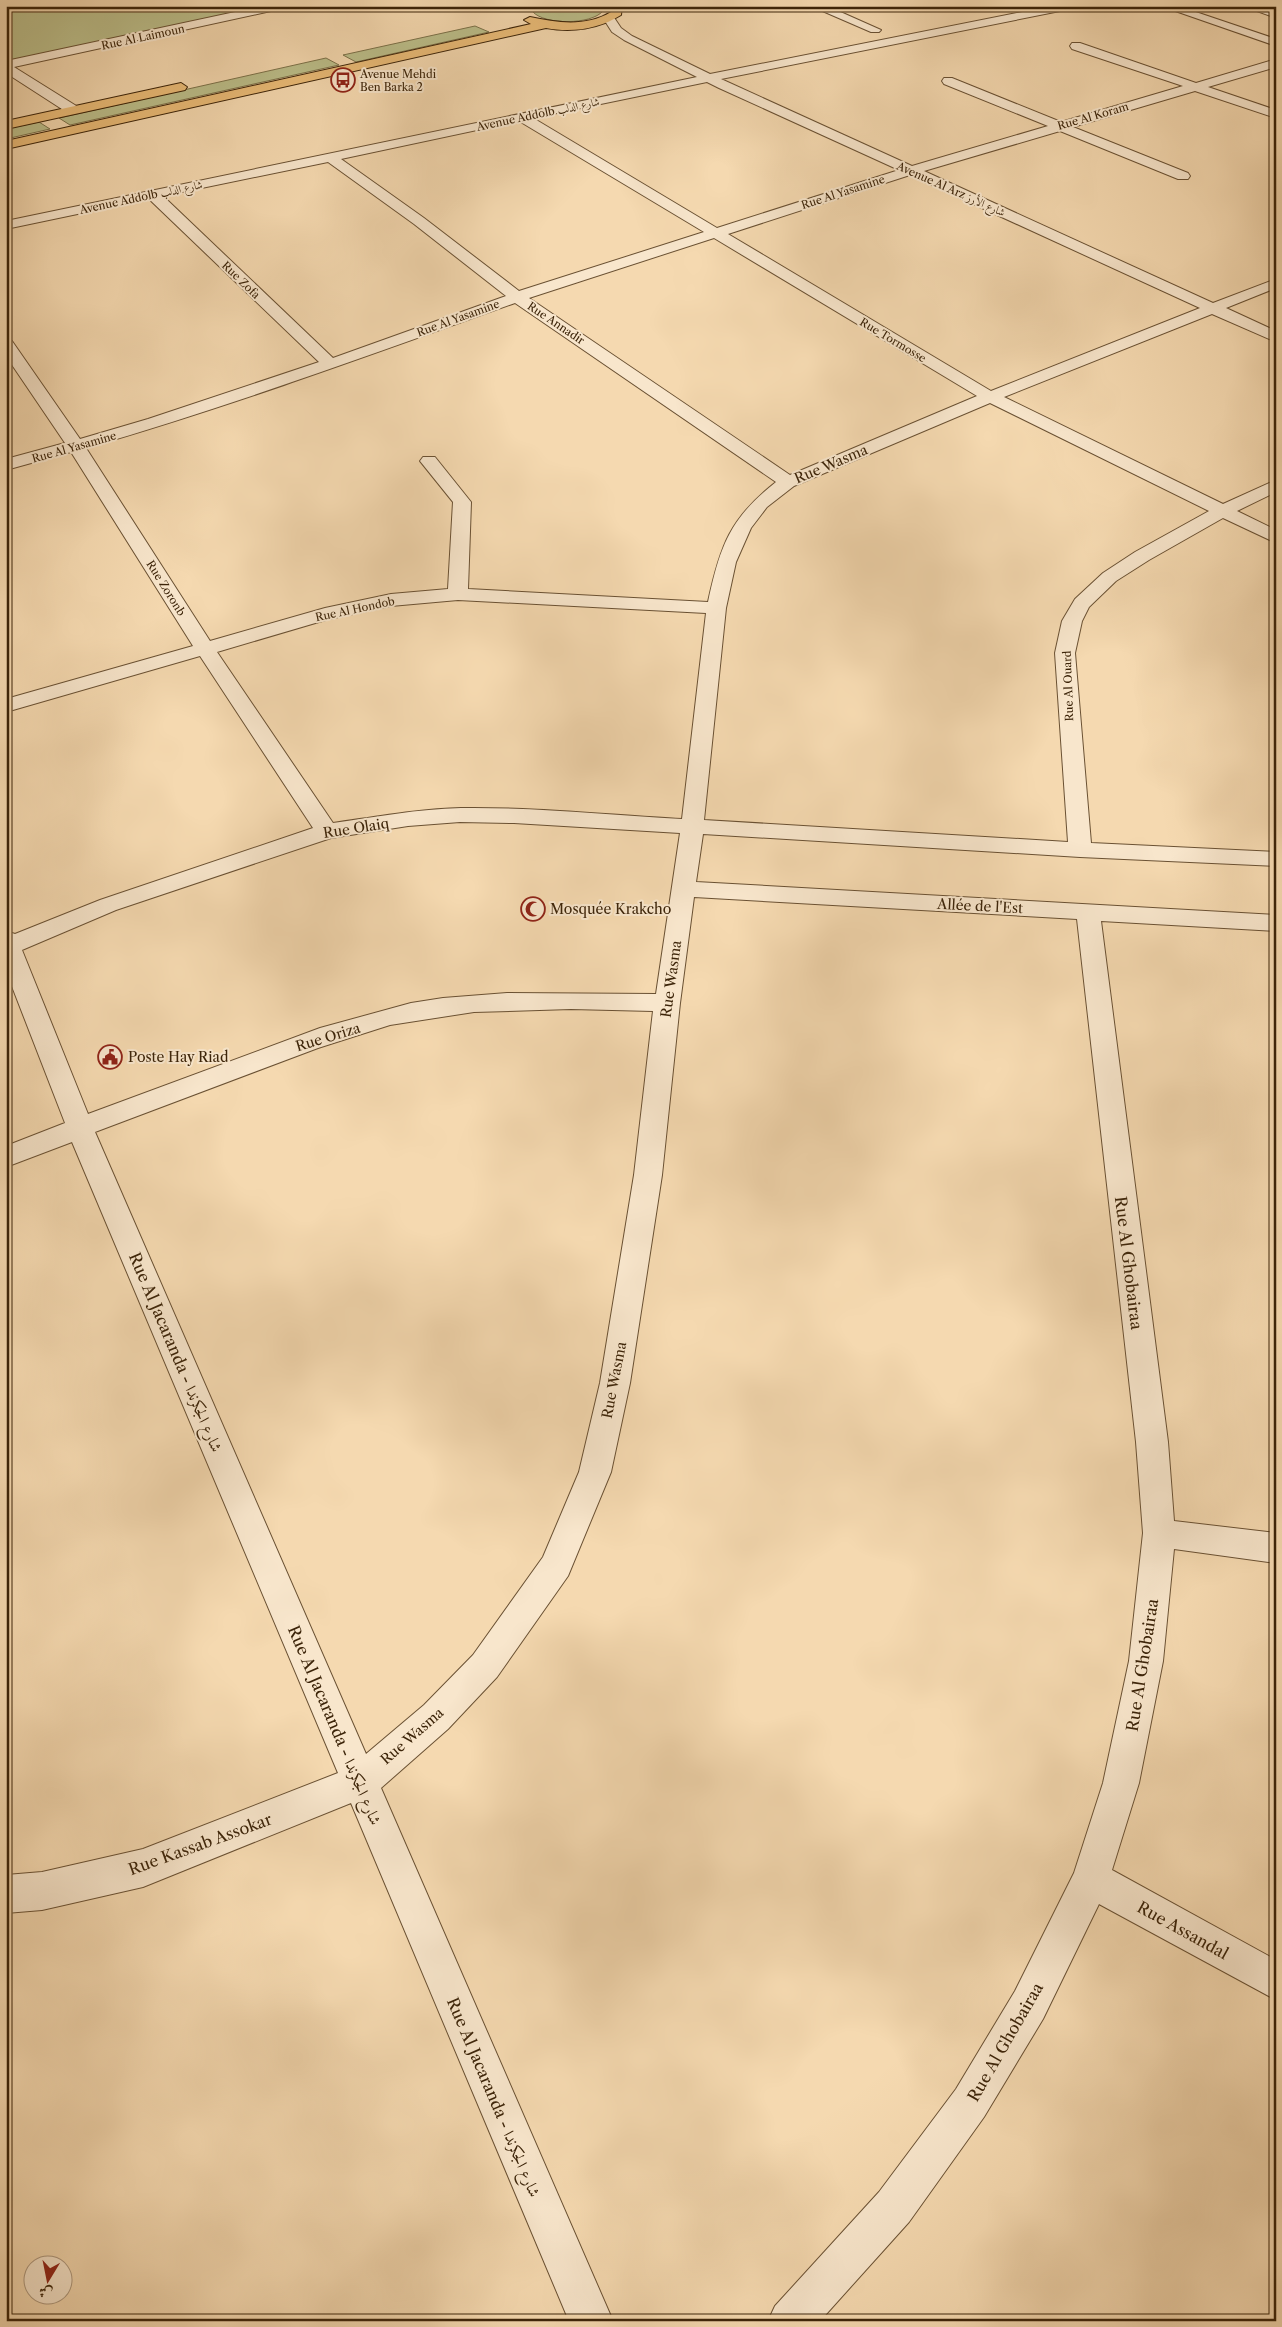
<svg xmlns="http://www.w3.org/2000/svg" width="1282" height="2327" viewBox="0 0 1282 2327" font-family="'Libre Caslon Text',Amiri,serif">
<rect width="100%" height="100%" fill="#f5d9b0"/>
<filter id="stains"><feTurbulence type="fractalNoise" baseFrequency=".004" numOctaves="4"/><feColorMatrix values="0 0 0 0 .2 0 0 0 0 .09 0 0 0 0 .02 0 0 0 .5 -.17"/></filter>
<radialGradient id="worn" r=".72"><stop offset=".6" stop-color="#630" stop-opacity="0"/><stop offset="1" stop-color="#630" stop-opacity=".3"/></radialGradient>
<g fill="#bcbf8b" stroke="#7c724a">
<path d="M6 6H277L11 62 6 59Z"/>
<path d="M536 6H601L603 11C591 25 545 25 533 12Z"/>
<path d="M475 26 489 32 356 62 343 55Z"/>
<path d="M326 58 339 65 70 125 59 118Z"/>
<path d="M39 122 50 129 6 139V129Z"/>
</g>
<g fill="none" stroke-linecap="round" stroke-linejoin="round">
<g stroke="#6a5133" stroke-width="2">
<g id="minor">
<path d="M263 6H285L280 9 14 67 78 107 79 110 78 113H68L6 73V61Z"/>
<path d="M811 6H827L881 30 879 32H871Z"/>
<path d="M1052 6H1075L1070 9 721 79 912 166 1048 126 944 84 942 81 944 78H952L1061 122 1183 86 1072 49 1070 46 1072 43H1080L1196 83 1276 59V67L1208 87 1276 110V118L1195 91 1073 127 1188 173 1190 176 1188 179H1178L1060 131 924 171 1213 303 1276 279V288L1226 308 1276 331V342L1212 314 1004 397 1223 504 1276 480V492L1237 511 1276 530V543L1223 518 1149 560 1116 581 1089 607 1082 621 1075 653 1091 843 1276 852V866L1080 857 703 834 696 882 1276 915V931L1101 921 1168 1442 1174 1521 1276 1533V1563L1174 1549 1163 1661 1139 1783 1112 1870 1276 1960V2000L1099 1904 1043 2019 984 2117 909 2222 820 2321H768L775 2306 879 2192 956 2089 1015 1991 1074 1873 1103 1783 1129 1661 1143 1533 1136 1442 1077 919 694 897 680 1003 662 1175 630 1383 611 1472 568 1576 497 1677 448 1729 381 1788 613 2321H569L351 1803 143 1887 42 1910 6 1913V1875L42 1872 143 1849 338 1773 72 1142 6 1167V1146L65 1123 6 971V931L15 934 100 900 313 828 200 656 6 712V699L193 646 71 452 6 470V459L65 443 6 356V339L12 341 80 439 148 419 319 362 149 199 6 229V221L697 77 624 40 612 32 603 18 609 15 613 16 621 28 632 36 710 74ZM707 82 719 88 899 170 717 228 533 118ZM519 121 704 232 519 291 424 218 341 159ZM328 162 414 224 506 296 333 358 163 196ZM910 175 1200 308 991 391 728 234ZM714 238 977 396 790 475 529 298ZM515 303 776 482C730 518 720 546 708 602L468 589 471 502 435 457H423L420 461 453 502 448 589 391 594 325 608 210 641 86 448C231 406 373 354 515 303ZM990 403 1209 511 1135 552 1103 573 1075 599 1062 621 1055 653 1068 842 704 820 726 608 736 562 751 528 767 507 794 486ZM458 600 706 613 682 819C608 815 535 807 461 808 418 809 375 817 333 823L217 652 329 619 391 606ZM460 822 514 823 680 833 656 994 507 993 443 998 411 1003 320 1028 88 1114 22 950 116 910 331 838 408 826ZM571 1009 653 1011 634 1175 600 1383 579 1472 543 1557 473 1655 424 1705 366 1754 95 1132 318 1048 390 1025 474 1012Z"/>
<path d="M1161 6H1178L1276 39V46Z"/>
<path d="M1243 6H1260L1276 11V18Z"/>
</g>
</g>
<g stroke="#3c2409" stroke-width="2">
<g id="major">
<path d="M612 6H622L621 15C599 29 572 33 546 28L6 149V141L531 24 524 20 530 17C558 23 586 27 611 12Z"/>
<path d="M181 83 187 87 185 90 6 129V121Z"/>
</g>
</g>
<use href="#minor" fill="#f8e6cc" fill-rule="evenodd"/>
<use href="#major" fill="#eabc78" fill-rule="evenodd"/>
</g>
<defs>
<g id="bus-ring" transform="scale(1.25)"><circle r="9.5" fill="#f8e6cc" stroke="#8f2418" stroke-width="1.5"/><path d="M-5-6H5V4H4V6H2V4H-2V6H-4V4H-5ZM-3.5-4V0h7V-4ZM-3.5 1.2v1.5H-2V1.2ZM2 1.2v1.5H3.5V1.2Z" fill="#8f2418"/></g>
<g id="mosque-ring" transform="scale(1.25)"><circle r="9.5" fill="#f8e6cc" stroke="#8f2418" stroke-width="1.5"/><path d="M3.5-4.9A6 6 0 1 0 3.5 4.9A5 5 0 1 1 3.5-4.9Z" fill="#8f2418"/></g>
<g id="civic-ring" transform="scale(1.25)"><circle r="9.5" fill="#f8e6cc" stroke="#8f2418" stroke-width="1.5"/><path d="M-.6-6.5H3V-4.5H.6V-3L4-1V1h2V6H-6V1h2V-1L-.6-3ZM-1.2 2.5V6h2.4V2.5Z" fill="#8f2418"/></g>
</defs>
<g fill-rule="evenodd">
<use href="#bus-ring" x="343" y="80"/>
<use href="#mosque-ring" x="533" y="909"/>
<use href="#civic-ring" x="110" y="1057"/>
</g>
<g text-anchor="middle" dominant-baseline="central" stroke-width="4" stroke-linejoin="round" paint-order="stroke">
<g font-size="11" fill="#3c2409" stroke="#f8e6cc">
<text transform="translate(143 37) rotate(-12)">Rue Al Laimoun</text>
<text transform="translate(538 114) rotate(-12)">Avenue Addolb شارع الدلب</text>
<text transform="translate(1093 116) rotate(-16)">Rue Al Koram</text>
<text transform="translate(951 189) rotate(24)">Avenue Al Arz شارع الأرز</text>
<text transform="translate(843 192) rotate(-18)">Rue Al Yasamine</text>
<text transform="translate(141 197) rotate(-12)">Avenue Addolb شارع الدلب</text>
<text transform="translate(241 280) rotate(44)">Rue Zofa</text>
<text transform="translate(458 318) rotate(-20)">Rue Al Yasamine</text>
<text transform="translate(556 323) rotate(34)">Rue Annadir</text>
<text transform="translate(893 340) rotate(31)">Rue Tormosse</text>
<text transform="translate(74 447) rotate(-16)">Rue Al Yasamine</text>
<text transform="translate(166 588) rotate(58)">Rue Zoronb</text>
<text transform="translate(355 609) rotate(-12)">Rue Al Hondob</text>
<text transform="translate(1068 686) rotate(-92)">Rue Al Ouard</text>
</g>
<g font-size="11" fill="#3c2409" stroke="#f8e6cc" text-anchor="start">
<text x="360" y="74">Avenue Mehdi<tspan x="360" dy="13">Ben Barka 2</tspan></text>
</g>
<g font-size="14" fill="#3c2409" stroke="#f8e6cc">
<text transform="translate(831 464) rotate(-23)">Rue Wasma</text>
<text transform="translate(356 828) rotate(-9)">Rue Olaiq</text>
<text transform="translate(980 906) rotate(3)">Allée de l'Est</text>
<text transform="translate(671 979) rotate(-82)">Rue Wasma</text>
<text transform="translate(328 1037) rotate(-17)">Rue Oriza</text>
<text transform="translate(614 1380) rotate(-79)">Rue Wasma</text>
<text transform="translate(412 1736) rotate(-41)">Rue Wasma</text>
</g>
<g font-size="14" fill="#3c2409" stroke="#f8e6cc" text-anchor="start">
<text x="550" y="909">Mosquée Krakcho</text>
<text x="128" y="1057">Poste Hay Riad</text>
</g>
<g font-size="16" fill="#3c2409" stroke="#f8e6cc">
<text transform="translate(1129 1263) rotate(83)">Rue Al Ghobairaa</text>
<text transform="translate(176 1352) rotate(67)">Rue Al Jacaranda - شارع الجكرندا</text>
<text transform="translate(1142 1665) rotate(-81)">Rue Al Ghobairaa</text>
<text transform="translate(335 1725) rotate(67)">Rue Al Jacaranda - شارع الجكرندا</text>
<text transform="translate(200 1844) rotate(-20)">Rue Kassab Assokar</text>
<text transform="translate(1183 1930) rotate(29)">Rue Assandal</text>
<text transform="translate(1005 2042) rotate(-60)">Rue Al Ghobairaa</text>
<text transform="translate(494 2097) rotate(67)">Rue Al Jacaranda - شارع الجكرندا</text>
</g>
</g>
<rect width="1282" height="2327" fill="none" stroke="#f5d9b0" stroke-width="25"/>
<rect x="8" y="8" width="1267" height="2312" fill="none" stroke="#3c2409" stroke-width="2.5"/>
<rect x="12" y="12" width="1257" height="2302" fill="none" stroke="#3c2409"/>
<g transform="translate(48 2280) rotate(190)"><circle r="24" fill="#f8e6cc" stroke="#ad987e"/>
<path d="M0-4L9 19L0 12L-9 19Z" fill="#8f2418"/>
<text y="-8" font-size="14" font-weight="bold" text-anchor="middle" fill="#3c2409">ش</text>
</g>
<rect width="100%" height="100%" filter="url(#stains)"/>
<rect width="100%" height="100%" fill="url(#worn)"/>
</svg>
